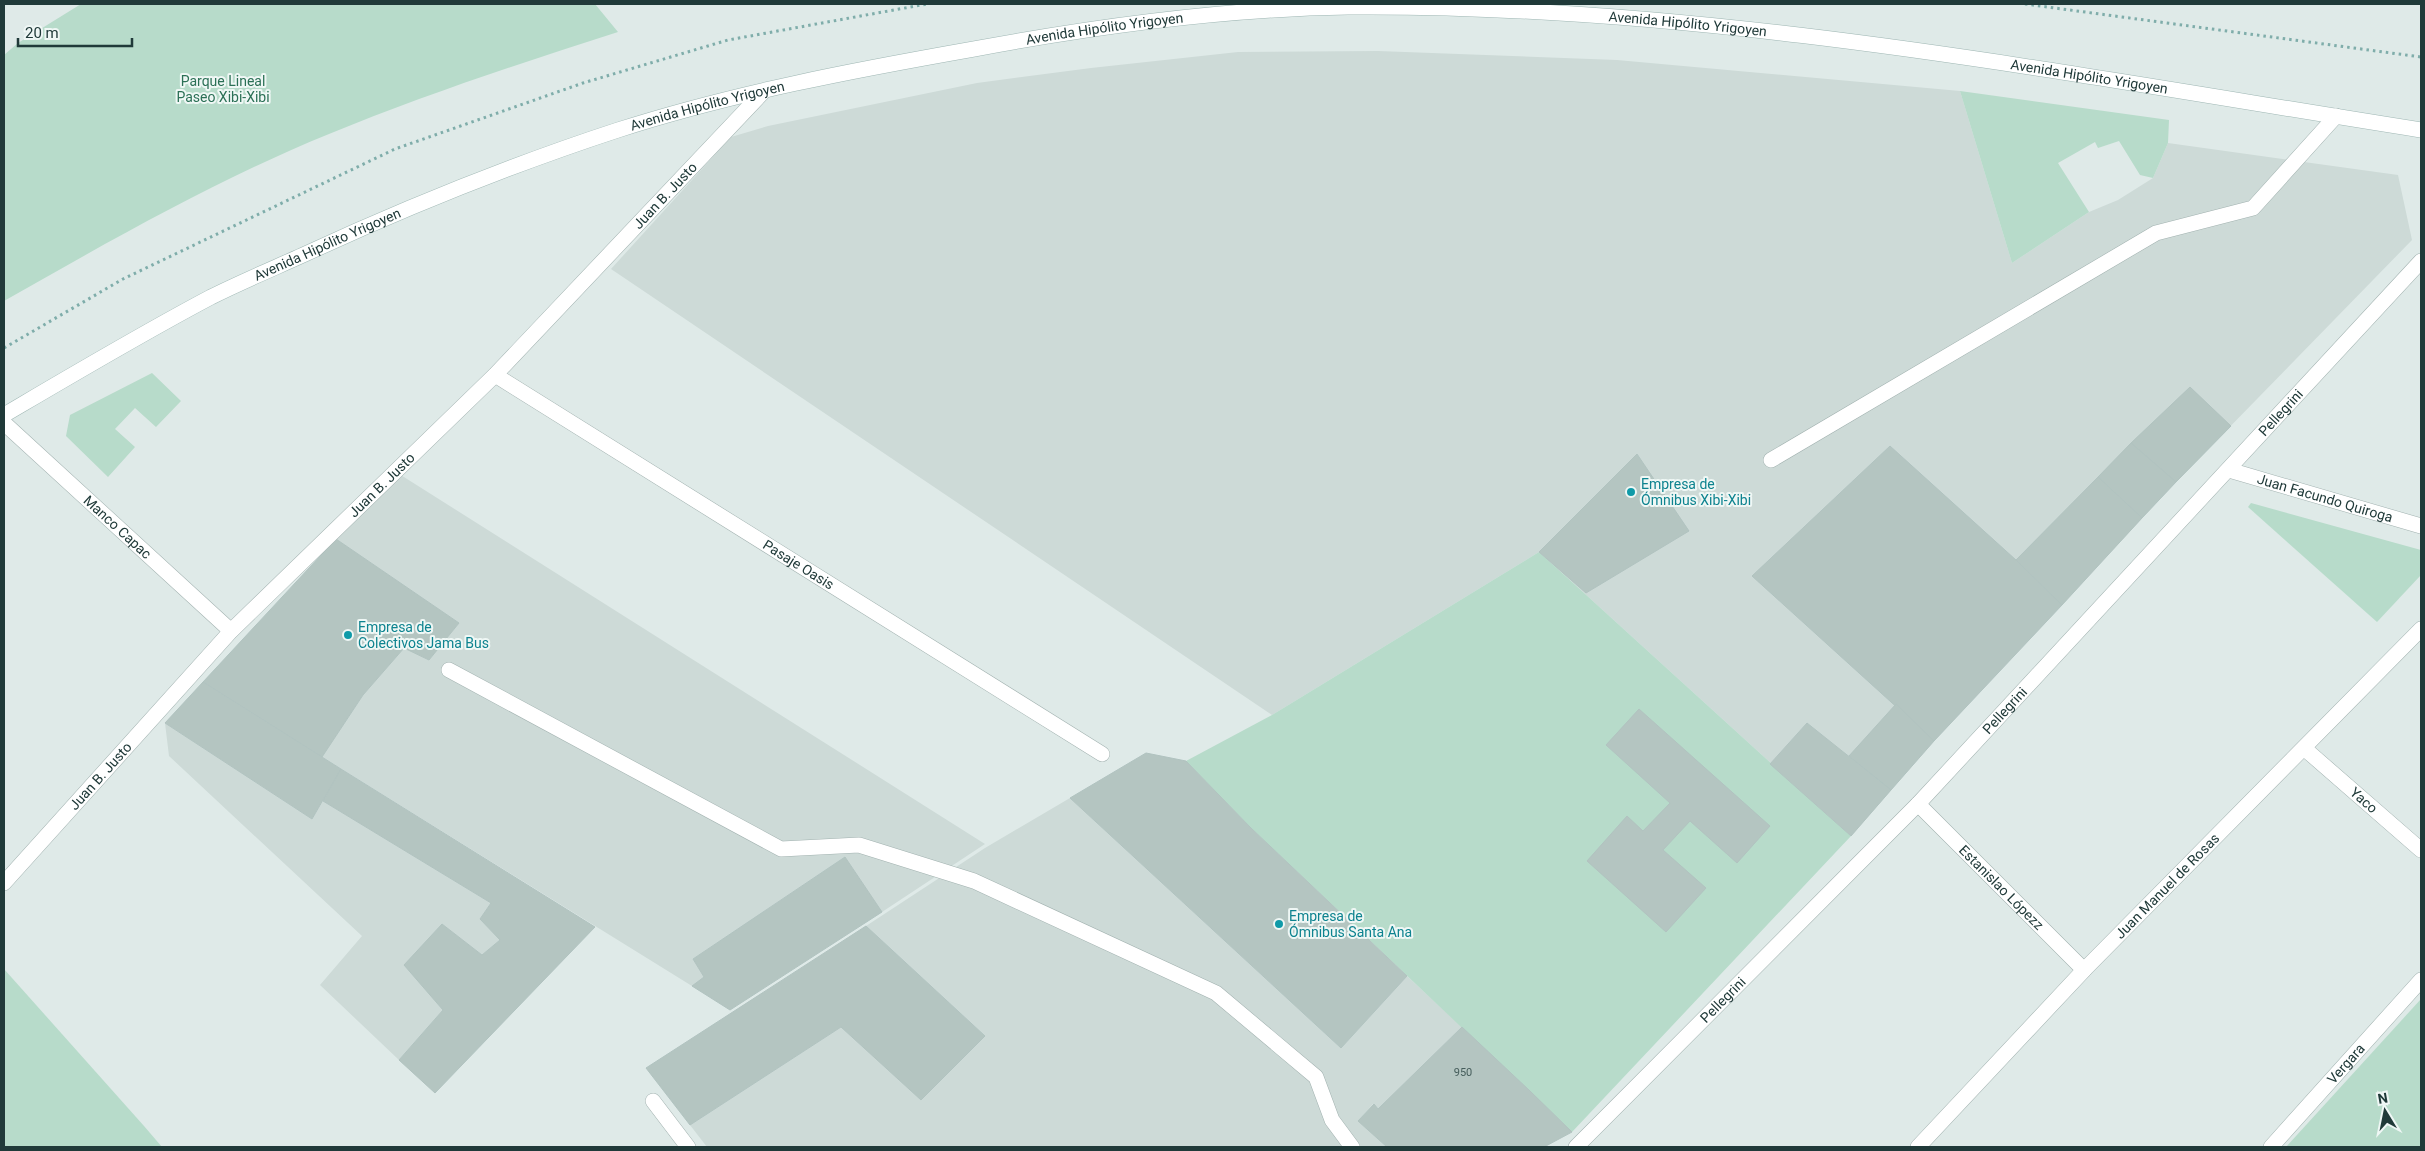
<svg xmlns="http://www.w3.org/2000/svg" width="2425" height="1151" viewBox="0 0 2425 1151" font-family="Roboto,sans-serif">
<rect width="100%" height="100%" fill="#dfeae8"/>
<g fill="#cddad7">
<path d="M1378 51 1617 60 1960 91 2012 263 2089 212 2118 200 2153 178 2168 143 2398 175 2412 240 2176 482 1934 741 1851 836 1539 552 1272 715 611 269 731 137 768 126 977 83 1091 68 1238 52Z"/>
<path d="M396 472 985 844 882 912 845 857 693 959 704 977 692 986 322 757 363 695 404 648 429 660 459 623 336 539Z"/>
<path d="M165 723 312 819 323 801 491 903 480 919 500 940 482 955 442 924 405 965 443 1010 399 1060 320 985 362 936 169 756Z"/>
<path d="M1070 798 1341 1048 1407 976 1462 1027 1378 1109 1373 1104 1358 1121 1387 1147H707L690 1125 841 1027 921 1100 985 1036 866 926 985 848Z"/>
</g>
<g fill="#b7dbca">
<path d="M81 4H595L618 32C521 63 424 95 329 134 216 180 110 241 4 301V55L18 43Z"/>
<path d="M1960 91 2169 120 2168 143 2153 178 2140 175 2119 141 2098 148 2095 142 2058 163 2089 212 2012 263Z"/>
<path d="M152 373 181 401 156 427 135 408 115 429 135 447 108 477 66 436 70 415Z"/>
<path d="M2251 503 2421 550V575L2377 622 2248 507Z"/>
<path d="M1539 552 1851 836 1572 1132 1251 828 1186 761 1272 715Z"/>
<path d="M4 969 144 1126 162 1147H4Z"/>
<path d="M2421 999V1147H2286Z"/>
</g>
<g fill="#b4c5c1" stroke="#b1c3c0">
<path d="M2190 387 2231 426 2176 482 2131 443Z"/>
<path d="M2131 443 2176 482 2142 518 2098 477Z"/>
<path d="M1890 446 2016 560 2062 605 1934 741 1752 576Z"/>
<path d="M1637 454 1689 531 1586 593 1539 552Z"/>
<path d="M2098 477 2142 518 2062 605 2016 560Z"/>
<path d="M336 539 459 623 429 660 404 648 363 695 322 757 203 682Z"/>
<path d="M203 682 341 769 312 819 165 723Z"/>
<path d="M1896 704 1934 741 1891 790 1849 756Z"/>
<path d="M1639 709 1770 826 1737 863 1690 821 1663 850 1706 888 1666 932 1587 861 1627 816 1643 831 1670 803 1606 745Z"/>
<path d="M1807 723 1891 790 1851 836 1770 764Z"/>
<path d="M1146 753 1186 761 1251 828 1407 976 1341 1048 1070 798Z"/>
<path d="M341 769 595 927 435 1093 399 1060 443 1010 404 965 442 924 482 955 500 940 480 919 491 903 323 801Z"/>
<path d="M845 857 882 912 730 1010 692 986 704 977 693 959Z"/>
<path d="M866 926 985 1036 921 1100 841 1027 690 1125 646 1068Z"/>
<path d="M1462 1027 1529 1090 1572 1132 1544 1147H1387L1358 1121 1374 1104 1378 1109Z"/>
</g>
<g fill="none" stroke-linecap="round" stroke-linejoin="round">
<g stroke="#a2b2b0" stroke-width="16">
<g id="lane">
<path d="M1771 460 2156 233 2253 208 2336 116"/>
<path d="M449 670 781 849 859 845 974 881 1216 993 1316 1077 1332 1120 1352 1147"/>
</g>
</g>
<g stroke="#a2b2b0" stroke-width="16">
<g id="street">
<path id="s1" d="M495 375 1102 754"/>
<path id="s2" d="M4 423 231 631"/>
<path id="s3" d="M2229 470 2421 526"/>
<path id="s4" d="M2305 749 2421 850"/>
<path id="s5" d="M1918 804 2084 970"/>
<path id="s6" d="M4 883 231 631 495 375 764 91"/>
<path d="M653 1101 688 1147"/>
<path id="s7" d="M1576 1147 1918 804 2421 261"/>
<path id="s8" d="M1918 1147 2084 970 2421 629"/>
<path id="s9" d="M2271 1147 2421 980"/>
</g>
</g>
<g stroke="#9eb6b3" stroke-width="16">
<g id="secondary">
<path id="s10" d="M4 415C72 375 141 334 211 297 241 282 272 269 303 255 405 208 511 165 618 130 733 93 855 70 974 49 1097 26 1222 9 1348 7 1710 4 2066 74 2421 130"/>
</g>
</g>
<g stroke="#7fadaa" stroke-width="3" stroke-dasharray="2.5 4" stroke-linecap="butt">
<path d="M2025 4 2421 57"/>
<path d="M4 348 123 279 395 149 583 83 728 40 927 4"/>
</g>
<use href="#lane" stroke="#fff" stroke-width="15"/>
<use href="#street" stroke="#fff" stroke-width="15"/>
<use href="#secondary" stroke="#fff" stroke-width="15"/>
</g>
<g fill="#0f9aa8" stroke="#eff7f5" stroke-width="2">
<circle cx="1631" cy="492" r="5"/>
<circle cx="348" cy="635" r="5"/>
<circle cx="1279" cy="924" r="5"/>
</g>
<g text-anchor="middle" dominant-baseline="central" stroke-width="4" stroke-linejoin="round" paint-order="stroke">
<g font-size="11" fill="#455d5b">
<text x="1463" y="1072">950</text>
</g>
<g font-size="14" fill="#203a39" stroke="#eff7f5">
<text stroke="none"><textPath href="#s10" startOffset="1761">Avenida Hipólito Yrigoyen</textPath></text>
<text stroke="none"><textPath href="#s10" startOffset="1176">Avenida Hipólito Yrigoyen</textPath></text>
<text stroke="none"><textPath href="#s10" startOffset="2166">Avenida Hipólito Yrigoyen</textPath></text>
<text stroke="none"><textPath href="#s10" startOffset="771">Avenida Hipólito Yrigoyen</textPath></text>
<text stroke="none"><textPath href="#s6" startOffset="954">Juan B. Justo</textPath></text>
<text stroke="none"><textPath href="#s10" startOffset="366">Avenida Hipólito Yrigoyen</textPath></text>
<text stroke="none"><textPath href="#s7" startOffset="1018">Pellegrini</textPath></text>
<text stroke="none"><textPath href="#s6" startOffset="549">Juan B. Justo</textPath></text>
<text stroke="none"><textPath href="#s3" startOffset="100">Juan Facundo Quiroga</textPath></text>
<text stroke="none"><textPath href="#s2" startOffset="154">Manco Capac</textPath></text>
<text stroke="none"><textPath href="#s1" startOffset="358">Pasaje Oasis</textPath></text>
<text stroke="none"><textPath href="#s7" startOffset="612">Pellegrini</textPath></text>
<text stroke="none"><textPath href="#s6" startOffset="144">Juan B. Justo</textPath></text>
<text stroke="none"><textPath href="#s4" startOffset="78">Yaco</textPath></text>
<text stroke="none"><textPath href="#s8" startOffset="361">Juan Manuel de Rosas</textPath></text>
<text stroke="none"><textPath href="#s5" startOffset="118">Estanislao Lópezz</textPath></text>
<text stroke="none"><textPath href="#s7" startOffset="208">Pellegrini</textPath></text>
<text stroke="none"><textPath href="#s9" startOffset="112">Vergara</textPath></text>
</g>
<g font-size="14" fill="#2b7056" stroke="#eff7f5">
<text x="223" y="81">Parque Lineal<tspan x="223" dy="16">Paseo Xibi-Xibi</tspan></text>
</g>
<g font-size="14" fill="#0d838f" stroke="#eff7f5" text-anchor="start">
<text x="1641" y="484">Empresa de<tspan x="1641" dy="16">Ómnibus Xibi-Xibi</tspan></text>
<text x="358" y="627">Empresa de<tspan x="358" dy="16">Colectivos Jama Bus</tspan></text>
<text x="1289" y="916">Empresa de<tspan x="1289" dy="16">Ómnibus Santa Ana</tspan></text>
</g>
</g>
<rect width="2425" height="1151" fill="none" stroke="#203a39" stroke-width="10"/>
<g transform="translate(2385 1111) rotate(350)" stroke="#eff7f5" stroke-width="4" paint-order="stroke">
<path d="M0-4L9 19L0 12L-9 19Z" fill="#203a39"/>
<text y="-8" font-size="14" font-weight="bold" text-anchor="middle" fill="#203a39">N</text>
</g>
<path d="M18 38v8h114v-8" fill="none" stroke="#203a39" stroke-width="2.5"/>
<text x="25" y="38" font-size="15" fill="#203a39" stroke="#eff7f5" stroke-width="4" paint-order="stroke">20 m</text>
</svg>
